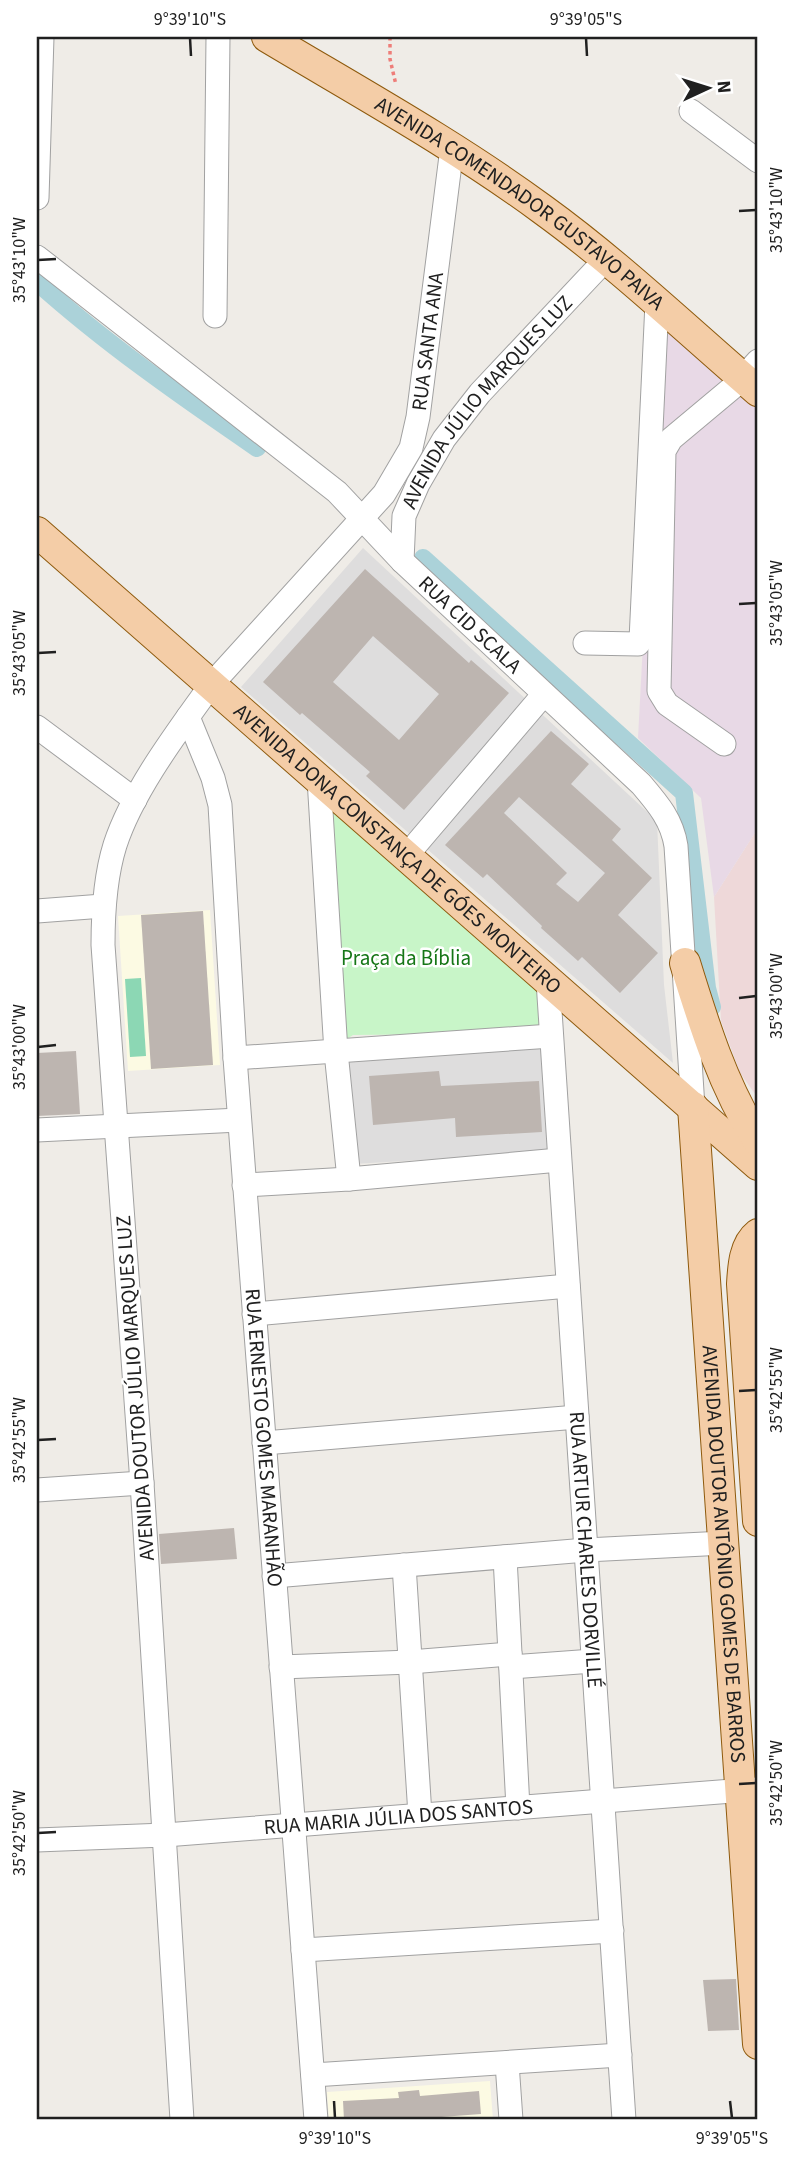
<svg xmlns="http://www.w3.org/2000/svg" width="795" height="2157" viewBox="0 0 795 2157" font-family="'Source Sans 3',sans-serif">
<rect width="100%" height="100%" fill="#efece7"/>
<g fill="#dedddd">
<path d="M363 548 657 821 664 985 673 1063 241 687Z"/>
<path d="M542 1041 549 1152 354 1164 347 1053Z"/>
</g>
<path fill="#eed8d9" d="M758 828V1098L740 1073 721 1021 714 897Z"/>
<path fill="#e8d9e6" d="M660 321 758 399V828L714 897 701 798 638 738Z"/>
<g fill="#fcfae3">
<path d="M210 910 220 1065 128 1071 118 916Z"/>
<path d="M490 2081 493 2120H329L327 2092Z"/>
</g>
<path fill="#c8f5c8" d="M319 779 566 997 553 1033 353 1035 336 1046Z"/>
<path fill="#8cd7b4" d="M141 978 146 1056 130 1057 125 979Z"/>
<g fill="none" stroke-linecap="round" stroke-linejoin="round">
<g stroke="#abd2d9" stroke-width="18">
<path d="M37 282C105 343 181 396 257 448"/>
<path d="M423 558 684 793 707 988 712 1007"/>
</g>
</g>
<g fill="#bdb5b0" fill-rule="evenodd">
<path d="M365 569 469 663 471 660 509 693 404 810 366 776 370 772 302 713 300 715 263 682ZM373 636 439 694 399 740 333 682Z"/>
<path d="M551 731 589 764 571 784 621 829 612 840 652 878 618 915 658 953 620 993 582 957 578 961 541 928 542 926 487 874 483 878 445 845ZM519 797 605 873 578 902 556 884 567 873 504 813Z"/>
<path d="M203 911 213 1065 151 1069 141 915Z"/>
<path d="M76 1051 80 1114 37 1116V1053Z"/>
<path d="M439 1071 441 1086 539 1081 542 1132 456 1137 455 1118 373 1125 369 1076Z"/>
<path d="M234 1528 237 1559 161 1564 159 1534Z"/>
<path d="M736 1979 739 2030 708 2031 703 1980Z"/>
<path d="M419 2090 420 2096 479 2091 481 2114 402 2120H344L343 2101 399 2098 398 2092Z"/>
</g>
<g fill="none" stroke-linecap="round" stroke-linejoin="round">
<g stroke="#a1a1a1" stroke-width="25">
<g id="minor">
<path d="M691 111 758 161"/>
<path d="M37 198 42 37"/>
<path id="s1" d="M37 257 337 492 402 561 641 784C658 804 672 820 676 846L693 1107"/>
<path d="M215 316 218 37"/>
<path id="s2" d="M402 561 404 516 418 484 444 439 480 393 606 259"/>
<path d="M585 643 638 644 641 640 657 303"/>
<path id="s3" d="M188 717 213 778 220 805 235 1058 316 2120"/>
<path d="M37 727 135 800"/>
<path d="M724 744 667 704 659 691 664 451 671 439 738 383 758 361"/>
<path d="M319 779 336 1052 349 1179"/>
<path d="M407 855 544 694"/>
<path d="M37 911 103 906"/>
<path id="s4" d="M548 981 624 2120"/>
<path d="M235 1058 551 1036"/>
<path d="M37 1130 239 1120"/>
<path d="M244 1185 349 1179 559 1160"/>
<path d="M254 1314 568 1286"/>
<path d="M264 1443 577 1417"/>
<path d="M37 1490 142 1483"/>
<path d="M505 1557 518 1808"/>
<path d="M404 1565 420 1815"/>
<path d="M274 1576 586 1550 724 1543"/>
<path d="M281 1667 410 1662 510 1654"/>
<path d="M511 1667 593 1661"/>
<path id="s5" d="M37 1840 165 1835 758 1789"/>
<path d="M303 1950 612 1931"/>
<path d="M507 2063 511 2120"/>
<path d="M313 2075 620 2055"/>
<path id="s6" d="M182 2120 142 1483 103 945C103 912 105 877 115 845 133 790 178 731 211 685L384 494 411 448 418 417 452 148"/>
</g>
</g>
<g stroke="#8e5a0d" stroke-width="32">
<g id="major">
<path id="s7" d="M267 37C359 92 455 145 542 209 618 264 687 330 758 391"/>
<path id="s8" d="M37 532 758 1165"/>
<path d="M685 963C704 1025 723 1086 758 1141"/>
<path id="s9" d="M693 1107 758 2044"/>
<path d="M758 1234C744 1245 743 1267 742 1284L758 1521"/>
</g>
</g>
<path stroke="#ee7d79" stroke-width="3.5" stroke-dasharray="3.5 3.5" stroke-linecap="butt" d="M390 37V59L396 85"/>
<use href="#minor" stroke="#fff" stroke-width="23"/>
<use href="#major" stroke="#f4cda7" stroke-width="30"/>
</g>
<path fill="none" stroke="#202020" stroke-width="2.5" d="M190 38 191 56M586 38 587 56M739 211 756 210M38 260 56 259M739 604 756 603M38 653 56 652M739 998 756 996M38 1047 56 1045M739 1391 756 1390M38 1440 56 1439M739 1784 756 1783M38 1833 56 1832M334 2101 335 2118M730 2101 732 2118"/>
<g text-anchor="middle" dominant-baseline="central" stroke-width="5" stroke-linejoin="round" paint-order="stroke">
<g font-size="21" fill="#202020" stroke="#fff">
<text stroke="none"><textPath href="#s7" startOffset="303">AVENIDA COMENDADOR GUSTAVO PAIVA</textPath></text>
<text stroke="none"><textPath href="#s6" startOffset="1885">RUA SANTA ANA</textPath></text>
<text stroke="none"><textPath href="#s2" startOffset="187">AVENIDA JÚLIO MARQUES LUZ</textPath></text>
<text stroke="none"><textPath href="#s1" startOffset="569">RUA CID SCALA</textPath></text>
<text stroke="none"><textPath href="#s8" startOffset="480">AVENIDA DONA CONSTANÇA DE GÓES MONTEIRO</textPath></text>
<text transform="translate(135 1388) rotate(-94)">AVENIDA DOUTOR JÚLIO MARQUES LUZ</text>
<text stroke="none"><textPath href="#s3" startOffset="728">RUA ERNESTO GOMES MARANHÃO</textPath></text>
<text stroke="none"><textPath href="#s4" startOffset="570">RUA ARTUR CHARLES DORVILLÉ</textPath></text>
<text stroke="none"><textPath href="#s9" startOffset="448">AVENIDA DOUTOR ANTÔNIO GOMES DE BARROS</textPath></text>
<text stroke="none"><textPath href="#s5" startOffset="362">RUA MARIA JÚLIA DOS SANTOS</textPath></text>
</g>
<g font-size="21" fill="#157616" stroke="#fff">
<text x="406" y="958">Praça da Bíblia</text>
</g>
</g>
<rect width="795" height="2157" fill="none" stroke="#ffffff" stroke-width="77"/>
<g transform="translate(708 88) rotate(86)" stroke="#ffffff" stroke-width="5" paint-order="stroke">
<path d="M0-5L12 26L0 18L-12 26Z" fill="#202020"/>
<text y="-10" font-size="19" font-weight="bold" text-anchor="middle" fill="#202020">N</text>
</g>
<rect x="38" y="38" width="718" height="2080" fill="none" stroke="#202020" stroke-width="2.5"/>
<g font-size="18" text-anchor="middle" fill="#202020">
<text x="190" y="25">9°39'10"S</text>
<text x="586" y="25">9°39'05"S</text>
<text transform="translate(776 210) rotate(-90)" y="6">35°43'10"W</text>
<text transform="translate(19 260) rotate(-90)" y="6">35°43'10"W</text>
<text transform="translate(776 603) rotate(-90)" y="6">35°43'05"W</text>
<text transform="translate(19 653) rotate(-90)" y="6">35°43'05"W</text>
<text transform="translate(776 996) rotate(-90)" y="6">35°43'00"W</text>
<text transform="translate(19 1047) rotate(-90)" y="6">35°43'00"W</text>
<text transform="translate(776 1390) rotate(-90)" y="6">35°42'55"W</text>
<text transform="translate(19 1440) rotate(-90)" y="6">35°42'55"W</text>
<text transform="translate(776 1783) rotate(-90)" y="6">35°42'50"W</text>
<text transform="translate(19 1833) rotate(-90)" y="6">35°42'50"W</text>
<text x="335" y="2144">9°39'10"S</text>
<text x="732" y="2144">9°39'05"S</text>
</g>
</svg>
